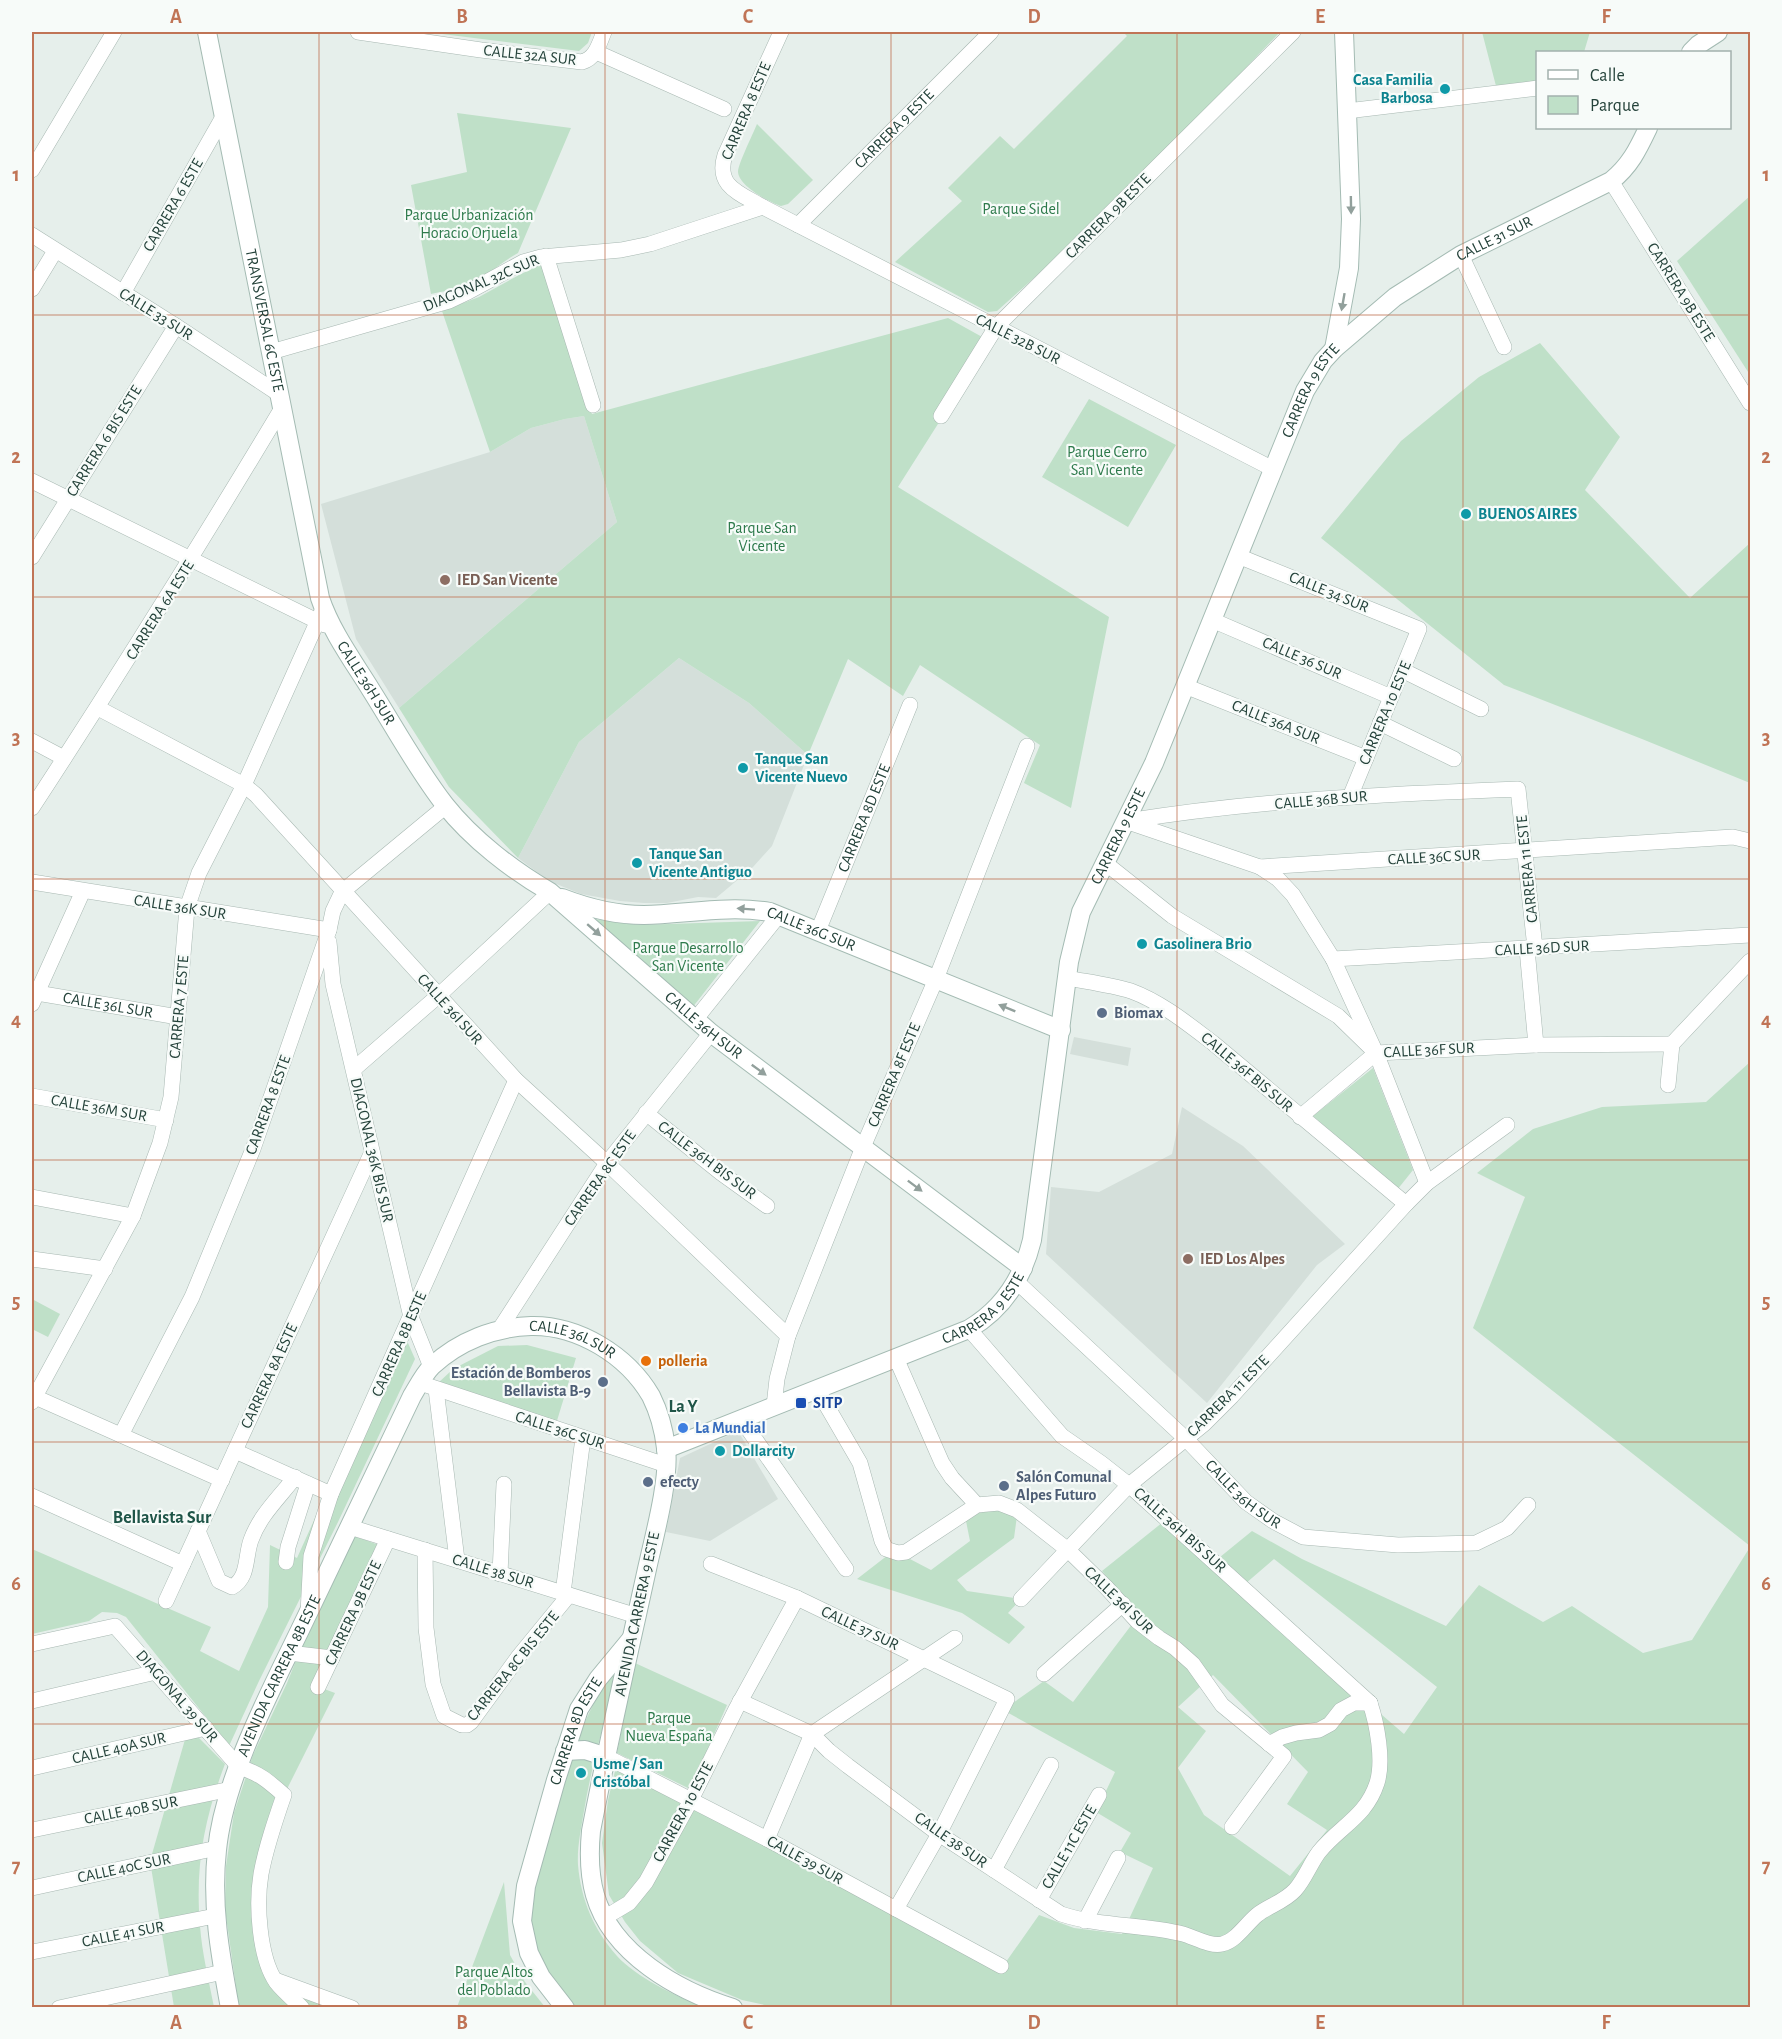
<svg xmlns="http://www.w3.org/2000/svg" width="1782" height="2039" viewBox="0 0 1782 2039" font-family="'Alegreya Sans',sans-serif">
<rect width="100%" height="100%" fill="#e6efeb"/>
<g fill="#d4dfda">
<path d="M584 416 617 522 399 708 356 639 321 504 490 452 531 428 565 419Z"/>
<path d="M679 658 749 703 808 755 772 846 753 867 716 898 698 897 667 903H644L620 901 581 894 549 881 518 858 579 742Z"/>
<path d="M1074 1037 1131 1048 1128 1066 1070 1054Z"/>
<path d="M1182 1107 1243 1146 1345 1244 1317 1265 1207 1403 1046 1254 1051 1187 1099 1192 1172 1154Z"/>
<path d="M738 1431 778 1499 710 1541 666 1532 680 1458Z"/>
</g>
<g fill="#bfe0c8" fill-rule="evenodd">
<path d="M426 32H592L588 43 579 51Z"/>
<path d="M1123 32H1280L1237 77 1062 253 997 311 988 312 895 262 962 201 948 188 1000 136 1014 149 1127 36Z"/>
<path d="M1482 32H1590L1584 52H1538L1537 82 1496 86Z"/>
<path d="M457 113 571 128 518 253C501 262 487 277 469 285 457 290 443 291 431 294L411 185 467 172Z"/>
<path d="M757 124 813 180 788 204 781 206C769 202 739 186 738 172 738 164 753 134 757 124Z"/>
<path d="M1750 196V375L1677 261Z"/>
<path d="M542 264 592 414 948 318 984 338 943 416 898 487 1109 617 1071 808 1024 783 1040 745 920 665 903 696 848 659 808 755 749 703 679 658 579 742 518 858 449 787 399 708 617 522 584 416 565 419 531 428 490 452 442 311 479 297 519 275Z"/>
<path d="M1540 343 1620 437 1585 490 1690 598 1750 543V783L1642 739 1504 685 1321 538 1401 441 1479 377Z"/>
<path d="M1089 399 1176 445 1128 527 1042 477Z"/>
<path d="M587 918 638 925 760 921 692 1008Z"/>
<path d="M1750 1062V1546L1473 1328 1525 1197 1477 1173 1533 1129 1602 1107 1706 1102Z"/>
<path d="M1373 1068 1413 1170 1397 1190 1313 1116Z"/>
<path d="M32 1299 60 1314 48 1337 32 1329Z"/>
<path d="M401 1327 415 1359 338 1522 259 1681 229 1746 126 1617 117 1613 102 1612 89 1621 32 1634V1549L211 1627 200 1651 239 1671 268 1607 270 1545 297 1558Z"/>
<path d="M527 1345 576 1358 556 1424 436 1385 453 1369 498 1346Z"/>
<path d="M992 1509 1017 1516 1014 1538 957 1580 967 1591 1021 1599 1008 1613 1025 1627 1009 1644 962 1613 857 1579 888 1555 908 1558 931 1570 970 1541 966 1521 976 1514Z"/>
<path d="M1163 1522 1209 1566 1252 1531 1302 1559 1446 1626 1479 1585 1543 1622 1572 1606 1643 1653 1692 1640 1750 1547V2007H774L742 2000 678 1973 640 1941 625 1922 609 1895 602 1843 608 1800 616 1767 1001 1969 1039 1915 1074 1928 1122 1934 1153 1868 1120 1852 1131 1833 1096 1812 1115 1772 1003 1710 1044 1681 1073 1702 1139 1615 1102 1571ZM1274 1559 1437 1687 1404 1734 1238 1590ZM1213 1675 1308 1772 1287 1804 1327 1830 1290 1876 1204 1815 1178 1768 1206 1731 1178 1707Z"/>
<path d="M352 1535 384 1547 319 1687 335 1693 284 1795 260 1908 275 1980 352 2007 239 2008 225 1909 226 1866 234 1813 253 1755 287 1683 314 1616Z"/>
<path d="M635 1663 727 1705 690 1789 617 1753Z"/>
<path d="M619 1665C607 1713 592 1762 584 1811 581 1829 577 1848 578 1865 581 1900 594 1930 617 1956 636 1977 676 1996 702 2007H573C553 1987 530 1947 529 1919 527 1895 539 1869 546 1847 564 1785 577 1716 619 1665Z"/>
<path d="M186 1736 199 1738 225 1764C204 1819 195 1867 200 1926 202 1953 209 1981 214 2007H174L150 1861Z"/>
<path d="M504 1882 510 1955 525 1982 545 2007H457Z"/>
</g>
<g fill="none" stroke-linecap="round" stroke-linejoin="round">
<g stroke="#a8b8b2" stroke-width="16">
<g id="street">
<path d="M358 32 481 50 582 62C596 58 599 44 604 32"/>
<path d="M781 32 725 155C715 187 740 193 763 207L1273 469"/>
<path d="M596 52 724 109"/>
<path d="M1347 111 1538 88"/>
<path d="M32 170 114 32"/>
<path d="M1611 181 1750 403"/>
<path id="s1" d="M798 225 991 32"/>
<path d="M32 235 176 326 279 394"/>
<path d="M1461 255 1504 347"/>
<path d="M546 256 593 405"/>
<path d="M32 289 55 251"/>
<path d="M123 293 223 117"/>
<path d="M271 352 449 301 468 292 523 262 541 257 621 250 650 244 763 207"/>
<path d="M941 416 996 327 1293 32"/>
<path d="M32 481 325 625"/>
<path d="M1238 556 1419 629 1350 797"/>
<path d="M32 557 176 326"/>
<path d="M1212 620 1391 697"/>
<path d="M1402 670 1481 709"/>
<path d="M1185 686 1366 758"/>
<path d="M98 708 244 785 256 795 516 1080 607 1163 788 1336"/>
<path d="M1380 723 1454 759"/>
<path d="M32 741 64 758"/>
<path d="M32 808C118 676 201 543 282 408"/>
<path d="M1125 821 1260 867 1733 837 1750 841"/>
<path d="M1127 821C1256 800 1387 794 1518 789L1535 948"/>
<path d="M1104 862 1172 916 1338 1016 1376 1053 1536 1045 1672 1044"/>
<path d="M1260 867 1278 879 1293 895 1333 959 1376 1053 1427 1183"/>
<path d="M32 882 329 930"/>
<path id="s2" d="M818 931 910 705"/>
<path d="M329 942 333 984 411 1317 431 1367"/>
<path d="M1527 949 1536 1045"/>
<path d="M1333 959 1750 935"/>
<path d="M1067 978C1088 982 1111 985 1131 991 1161 1002 1188 1024 1213 1043L1406 1204"/>
<path id="s3" d="M37 993 178 1017"/>
<path d="M32 1004 83 891"/>
<path d="M695 1020 779 915"/>
<path d="M354 1069 438 996 550 892"/>
<path d="M1668 1085 1672 1044 1750 961"/>
<path d="M32 1096 166 1120"/>
<path d="M646 1113 721 1173 767 1206"/>
<path d="M1300 1117 1376 1053"/>
<path d="M32 1197 133 1216"/>
<path d="M32 1259 105 1269"/>
<path id="s4" d="M1016 1281 1186 1439 1246 1502 1273 1521 1303 1537 1398 1545 1476 1543 1507 1528 1528 1505"/>
<path d="M969 1329 1062 1436 1101 1463 1129 1485 1370 1703"/>
<path d="M499 1330 607 1163 711 1033"/>
<path d="M896 1358 942 1463 952 1478 977 1505"/>
<path d="M420 1383 666 1465"/>
<path d="M436 1389 457 1560"/>
<path d="M817 1389 860 1463 882 1541 886 1549 898 1553 906 1552 977 1505 999 1503 1017 1510 1068 1550 1106 1587 1137 1621 1159 1638 1175 1648 1193 1664 1222 1705 1284 1756 1232 1827"/>
<path d="M35 1397 222 1480"/>
<path d="M32 1402 133 1216 160 1143 171 1097 187 908 199 873 244 785 323 609"/>
<path d="M774 1406 777 1379 788 1336 863 1147 936 979 1027 746"/>
<path d="M741 1419 846 1569"/>
<path d="M121 1435 192 1297 253 1149 329 930 333 911 342 892 446 806"/>
<path d="M235 1451 331 1494"/>
<path d="M32 1496 183 1564"/>
<path d="M350 1527 637 1616"/>
<path d="M198 1531 219 1581 232 1587C249 1578 245 1556 251 1540 260 1515 279 1498 295 1477"/>
<path d="M425 1550 426 1628 433 1684 444 1716 462 1725H467L471 1722 519 1656 569 1595"/>
<path d="M286 1562 288 1547 308 1484"/>
<path d="M711 1564 797 1598 1007 1699 939 1834 896 1909"/>
<path d="M500 1574 504 1484"/>
<path d="M563 1593 583 1438"/>
<path d="M1021 1599 1129 1485 1204 1424 1232 1396 1406 1204 1427 1183 1507 1125"/>
<path d="M166 1601 372 1152"/>
<path d="M308 1613 311 1556 331 1494 516 1080"/>
<path d="M32 1644 115 1626 239 1767C259 1773 268 1781 284 1795 275 1821 266 1847 261 1874 256 1904 259 1957 276 1982 284 1992 293 1999 302 2008"/>
<path d="M289 1653 332 1658"/>
<path d="M1044 1674 1123 1604"/>
<path d="M318 1687 388 1539"/>
<path d="M32 1701 156 1672"/>
<path d="M740 1701 812 1734 829 1751 848 1766 939 1834 1061 1914C1101 1927 1143 1924 1183 1934 1194 1937 1211 1947 1222 1944 1236 1941 1246 1924 1257 1915 1268 1906 1284 1902 1295 1890 1305 1879 1310 1864 1319 1852 1340 1826 1366 1817 1377 1783 1384 1761 1377 1724 1370 1703"/>
<path d="M1269 1744 1282 1737 1296 1733 1319 1730 1330 1724 1341 1710 1354 1703H1370"/>
<path d="M607 1757 767 1839 1001 1966"/>
<path d="M32 1768 206 1728"/>
<path d="M32 1830 231 1789"/>
<path d="M767 1839 812 1734 955 1638"/>
<path d="M994 1870 1051 1765"/>
<path d="M32 1888 217 1848"/>
<path d="M1039 1900 1099 1795"/>
<path d="M604 1918 629 1903 646 1882 691 1800 736 1709 797 1598"/>
<path d="M1085 1921 1118 1858"/>
<path d="M32 1952 215 1916"/>
<path d="M278 1981 352 2008"/>
<path d="M59 2008 223 1972"/>
</g>
</g>
<g stroke="#a4bbb3" stroke-width="20">
<g id="secondary">
<path id="s5" d="M207 32 320 598C331 631 353 661 371 690 395 728 417 769 445 805 472 839 512 870 550 892L711 1033 1023 1268"/>
<path d="M1691 52 1698 45 1718 32"/>
<path d="M1334 349 1349 268 1351 219 1344 32"/>
<path id="s6" d="M562 898C588 908 616 915 644 915 686 914 728 905 770 912L1061 1030"/>
<path id="s7" d="M666 1449 969 1329C1003 1309 1023 1277 1032 1240L1069 962 1081 912 1154 763 1305 391 1323 361 1334 349 1395 297 1461 255 1611 181C1630 166 1638 149 1648 128"/>
<path d="M565 1751 585 1750 607 1757"/>
<path id="s8" d="M230 2008C220 1954 211 1904 217 1850 224 1779 269 1694 300 1630 338 1552 375 1474 412 1396 418 1386 424 1374 432 1366 459 1341 495 1327 531 1326 578 1325 627 1355 651 1396 659 1412 664 1431 666 1448 670 1479 654 1537 647 1569 628 1656 608 1743 591 1831 589 1852 589 1874 595 1895 612 1954 678 1991 733 2008"/>
<path id="s9" d="M565 2008 541 1977 529 1953 522 1921 526 1886 556 1780 579 1709 598 1679 631 1639"/>
</g>
</g>
<use href="#street" stroke="#fff" stroke-width="15"/>
<use href="#secondary" stroke="#fff" stroke-width="18"/>
</g>
<defs><path id="oneway-solid" d="M-6-.8H1V-3.2L6.5 0L1 3.2V.8H-6Z" transform="scale(1.5)"/></defs>
<g fill="#92a09c">
<use href="#oneway-solid" transform="translate(1351 205) rotate(89)"/>
<use href="#oneway-solid" transform="translate(1343 302) rotate(100)"/>
<use href="#oneway-solid" transform="translate(746 909) rotate(-176)"/>
<use href="#oneway-solid" transform="translate(594 930) rotate(41)"/>
<use href="#oneway-solid" transform="translate(1007 1008) rotate(-158)"/>
<use href="#oneway-solid" transform="translate(759 1070) rotate(36)"/>
<use href="#oneway-solid" transform="translate(915 1186) rotate(37)"/>
</g>
<path fill="none" stroke="#c07456" stroke-width="1.5" stroke-opacity="0.55" d="M319 32V2008M605 32V2008M891 32V2008M1177 32V2008M1463 32V2008M32 315H1750M32 597H1750M32 879H1750M32 1160H1750M32 1442H1750M32 1724H1750"/>
<g fill="#0f9aa8" stroke="#f7fbf9" stroke-width="2">
<circle cx="1445" cy="89" r="6"/>
<circle cx="1466" cy="514" r="6"/>
<circle cx="743" cy="768" r="6"/>
<circle cx="637" cy="863" r="6"/>
<circle cx="1142" cy="944" r="6"/>
<circle cx="720" cy="1451" r="6"/>
<circle cx="581" cy="1773" r="6"/>
</g>
<g fill="#8d6e63" stroke="#f7fbf9" stroke-width="2">
<circle cx="445" cy="580" r="6"/>
<circle cx="1188" cy="1259" r="6"/>
</g>
<g fill="#5c6f8a" stroke="#f7fbf9" stroke-width="2">
<circle cx="1102" cy="1013" r="6"/>
<circle cx="603" cy="1382" r="6"/>
<circle cx="648" cy="1482" r="6"/>
<circle cx="1004" cy="1486" r="6"/>
</g>
<circle fill="#e8710a" stroke="#f7fbf9" stroke-width="2" cx="646" cy="1361" r="6"/>
<rect fill="#1a4fb4" stroke="#f7fbf9" stroke-width="2" x="795" y="1397" width="12" height="12" rx="3"/>
<circle fill="#3f7fe0" stroke="#f7fbf9" stroke-width="2" cx="683" cy="1428" r="6"/>
<g text-anchor="middle" dominant-baseline="central" stroke-width="4.5" stroke-linejoin="round" paint-order="stroke">
<g font-size="16" fill="#24423a" stroke="#f7fbf9">
<text transform="translate(530 55) rotate(6)">CALLE 32A SUR</text>
<text transform="translate(746 111) rotate(-67)">CARRERA 8 ESTE</text>
<text stroke="none"><textPath href="#s1" startOffset="136">CARRERA 9 ESTE</textPath></text>
<text transform="translate(173 205) rotate(-60)">CARRERA 6 ESTE</text>
<text transform="translate(1108 216) rotate(-45)">CARRERA 9B ESTE</text>
<text stroke="none"><textPath href="#s7" startOffset="1584">CALLE 31 SUR</textPath></text>
<text transform="translate(481 283) rotate(-23)">DIAGONAL 32C SUR</text>
<text transform="translate(1681 292) rotate(58)">CARRERA 9B ESTE</text>
<text transform="translate(156 314) rotate(32)">CALLE 33 SUR</text>
<text stroke="none"><textPath href="#s5" startOffset="294">TRANSVERSAL 6C ESTE</textPath></text>
<text transform="translate(1018 339) rotate(27)">CALLE 32B SUR</text>
<text stroke="none"><textPath href="#s7" startOffset="1340">CARRERA 9 ESTE</textPath></text>
<text transform="translate(104 441) rotate(-58)">CARRERA 6 BIS ESTE</text>
<text transform="translate(1329 592) rotate(22)">CALLE 34 SUR</text>
<text transform="translate(160 610) rotate(-58)">CARRERA 6A ESTE</text>
<text transform="translate(1302 658) rotate(23)">CALLE 36 SUR</text>
<text stroke="none"><textPath href="#s5" startOffset="674">CALLE 36H SUR</textPath></text>
<text transform="translate(1385 713) rotate(-67)">CARRERA 10 ESTE</text>
<text transform="translate(1276 722) rotate(22)">CALLE 36A SUR</text>
<text transform="translate(1321 800) rotate(-5)">CALLE 36B SUR</text>
<text stroke="none"><textPath href="#s2" startOffset="122">CARRERA 8D ESTE</textPath></text>
<text stroke="none"><textPath href="#s7" startOffset="854">CARRERA 9 ESTE</textPath></text>
<text transform="translate(1434 857) rotate(-3)">CALLE 36C SUR</text>
<text transform="translate(1527 869) rotate(-96)">CARRERA 11 ESTE</text>
<text transform="translate(180 907) rotate(9)">CALLE 36K SUR</text>
<text stroke="none"><textPath href="#s6" startOffset="255">CALLE 36G SUR</textPath></text>
<text transform="translate(1542 948) rotate(-3)">CALLE 36D SUR</text>
<text stroke="none"><textPath href="#s3" startOffset="72">CALLE 36L SUR</textPath></text>
<text transform="translate(179 1007) rotate(-85)">CARRERA 7 ESTE</text>
<text transform="translate(450 1009) rotate(48)">CALLE 36I SUR</text>
<text stroke="none"><textPath href="#s5" startOffset="1160">CALLE 36H SUR</textPath></text>
<text transform="translate(1429 1050) rotate(-3)">CALLE 36F SUR</text>
<text transform="translate(1247 1072) rotate(40)">CALLE 36F BIS SUR</text>
<text transform="translate(894 1075) rotate(-67)">CARRERA 8F ESTE</text>
<text transform="translate(268 1105) rotate(-70)">CARRERA 8 ESTE</text>
<text transform="translate(99 1108) rotate(10)">CALLE 36M SUR</text>
<text transform="translate(372 1150) rotate(77)">DIAGONAL 36K BIS SUR</text>
<text transform="translate(707 1160) rotate(37)">CALLE 36H BIS SUR</text>
<text transform="translate(600 1178) rotate(-55)">CARRERA 8C ESTE</text>
<text stroke="none"><textPath href="#s7" startOffset="350">CARRERA 9 ESTE</textPath></text>
<text transform="translate(399 1344) rotate(-66)">CARRERA 8B ESTE</text>
<text stroke="none"><textPath href="#s8" startOffset="844">CALLE 36L SUR</textPath></text>
<text transform="translate(269 1376) rotate(-65)">CARRERA 8A ESTE</text>
<text transform="translate(1228 1396) rotate(-45)">CARRERA 11 ESTE</text>
<text transform="translate(560 1430) rotate(18)">CALLE 36C SUR</text>
<text stroke="none"><textPath href="#s4" startOffset="312">CALLE 36H SUR</textPath></text>
<text transform="translate(1180 1530) rotate(42)">CALLE 36H BIS SUR</text>
<text transform="translate(493 1571) rotate(17)">CALLE 38 SUR</text>
<text transform="translate(1119 1600) rotate(44)">CALLE 36I SUR</text>
<text transform="translate(353 1613) rotate(-65)">CARRERA 9B ESTE</text>
<text transform="translate(637 1614) rotate(-78)">AVENIDA CARRERA 9 ESTE</text>
<text transform="translate(860 1628) rotate(25)">CALLE 37 SUR</text>
<text transform="translate(513 1666) rotate(-51)">CARRERA 8C BIS ESTE</text>
<text stroke="none"><textPath href="#s8" startOffset="345">AVENIDA CARRERA 8B ESTE</textPath></text>
<text transform="translate(177 1696) rotate(49)">DIAGONAL 39 SUR</text>
<text stroke="none"><textPath href="#s9" startOffset="297">CARRERA 8D ESTE</textPath></text>
<text transform="translate(119 1748) rotate(-13)">CALLE 40A SUR</text>
<text transform="translate(131 1810) rotate(-11)">CALLE 40B SUR</text>
<text transform="translate(683 1812) rotate(-62)">CARRERA 10 ESTE</text>
<text transform="translate(951 1840) rotate(35)">CALLE 38 SUR</text>
<text transform="translate(1069 1847) rotate(-60)">CALLE 11C ESTE</text>
<text transform="translate(805 1860) rotate(29)">CALLE 39 SUR</text>
<text transform="translate(124 1868) rotate(-12)">CALLE 40C SUR</text>
<text transform="translate(123 1934) rotate(-11)">CALLE 41 SUR</text>
</g>
<g font-size="16" font-weight="bold" fill="#0d838f" stroke="#f7fbf9" text-anchor="start">
<text x="1433" y="80" text-anchor="end">Casa Familia<tspan x="1433" dy="18">Barbosa</tspan></text>
<text x="1478" y="514">BUENOS AIRES</text>
<text x="755" y="759">Tanque San<tspan x="755" dy="18">Vicente Nuevo</tspan></text>
<text x="649" y="854">Tanque San<tspan x="649" dy="18">Vicente Antiguo</tspan></text>
<text x="1154" y="944">Gasolinera Brio</text>
<text x="732" y="1451">Dollarcity</text>
<text x="593" y="1764">Usme / San<tspan x="593" dy="18">Cristóbal</tspan></text>
</g>
<g font-size="16" fill="#2d7a4b" stroke="#f7fbf9">
<text x="1021" y="209">Parque Sidel</text>
<text x="469" y="215">Parque Urbanización<tspan x="469" dy="18">Horacio Orjuela</tspan></text>
<text x="1107" y="452">Parque Cerro<tspan x="1107" dy="18">San Vicente</tspan></text>
<text x="762" y="528">Parque San<tspan x="762" dy="18">Vicente</tspan></text>
<text x="688" y="948">Parque Desarrollo<tspan x="688" dy="18">San Vicente</tspan></text>
<text x="669" y="1718">Parque<tspan x="669" dy="18">Nueva España</tspan></text>
<text x="494" y="1972">Parque Altos<tspan x="494" dy="18">del Poblado</tspan></text>
</g>
<g font-size="16" font-weight="bold" fill="#785e54" stroke="#f7fbf9" text-anchor="start">
<text x="457" y="580">IED San Vicente</text>
<text x="1200" y="1259">IED Los Alpes</text>
</g>
<g font-size="16" font-weight="bold" fill="#4e5e75" stroke="#f7fbf9" text-anchor="start">
<text x="1114" y="1013">Biomax</text>
<text x="591" y="1373" text-anchor="end">Estación de Bomberos<tspan x="591" dy="18">Bellavista B-9</tspan></text>
<text x="1016" y="1477">Salón Comunal<tspan x="1016" dy="18">Alpes Futuro</tspan></text>
<text x="660" y="1482">efecty</text>
</g>
<g font-size="16" font-weight="bold" fill="#c56008" stroke="#f7fbf9" text-anchor="start">
<text x="658" y="1361">polleria</text>
</g>
<g font-size="16" font-weight="bold" fill="#164399" stroke="#f7fbf9" text-anchor="start">
<text x="813" y="1403">SITP</text>
</g>
<g font-size="16" font-weight="bold" fill="#366cbe" stroke="#f7fbf9" text-anchor="start">
<text x="695" y="1428">La Mundial</text>
</g>
<g font-size="18" font-weight="bold" fill="#1f5548" stroke="#f7fbf9">
<text x="683" y="1407">La Y</text>
<text x="162" y="1518">Bellavista Sur</text>
</g>
</g>
<rect width="1782" height="2039" fill="none" stroke="#f7fbf9" stroke-width="66"/>
<rect x="1536" y="51" width="195" height="78" fill="#f7fbf9" stroke="#a3b1ad" stroke-width="1.5"/>
<rect x="1548" y="70" width="30" height="9" fill="#ffffff" stroke="#a3b1ad" stroke-width="1.5"/>
<text x="1590" y="81" font-size="18" fill="#24423a">Calle</text>
<rect x="1548" y="96" width="30" height="18" fill="#bfe0c8" stroke="#a3b1ad" stroke-width="1.5"/>
<text x="1590" y="111" font-size="18" fill="#24423a">Parque</text>
<rect x="33" y="33" width="1716" height="1973" fill="none" stroke="#c07456" stroke-width="2"/>
<g font-size="20" text-anchor="middle" font-weight="bold" fill="#c07456">
<text x="176" y="23">A</text>
<text x="462" y="23">B</text>
<text x="748" y="23">C</text>
<text x="1034" y="23">D</text>
<text x="1320" y="23">E</text>
<text x="1606" y="23">F</text>
<text x="16" y="181">1</text>
<text x="1766" y="181">1</text>
<text x="16" y="463">2</text>
<text x="1766" y="463">2</text>
<text x="16" y="744">3</text>
<text x="1766" y="744">3</text>
<text x="16" y="1026">4</text>
<text x="1766" y="1026">4</text>
<text x="16" y="1308">5</text>
<text x="1766" y="1308">5</text>
<text x="16" y="1590">6</text>
<text x="1766" y="1590">6</text>
<text x="16" y="1872">7</text>
<text x="1766" y="1872">7</text>
<text x="176" y="2029">A</text>
<text x="462" y="2029">B</text>
<text x="748" y="2029">C</text>
<text x="1034" y="2029">D</text>
<text x="1320" y="2029">E</text>
<text x="1606" y="2029">F</text>
</g>
</svg>
